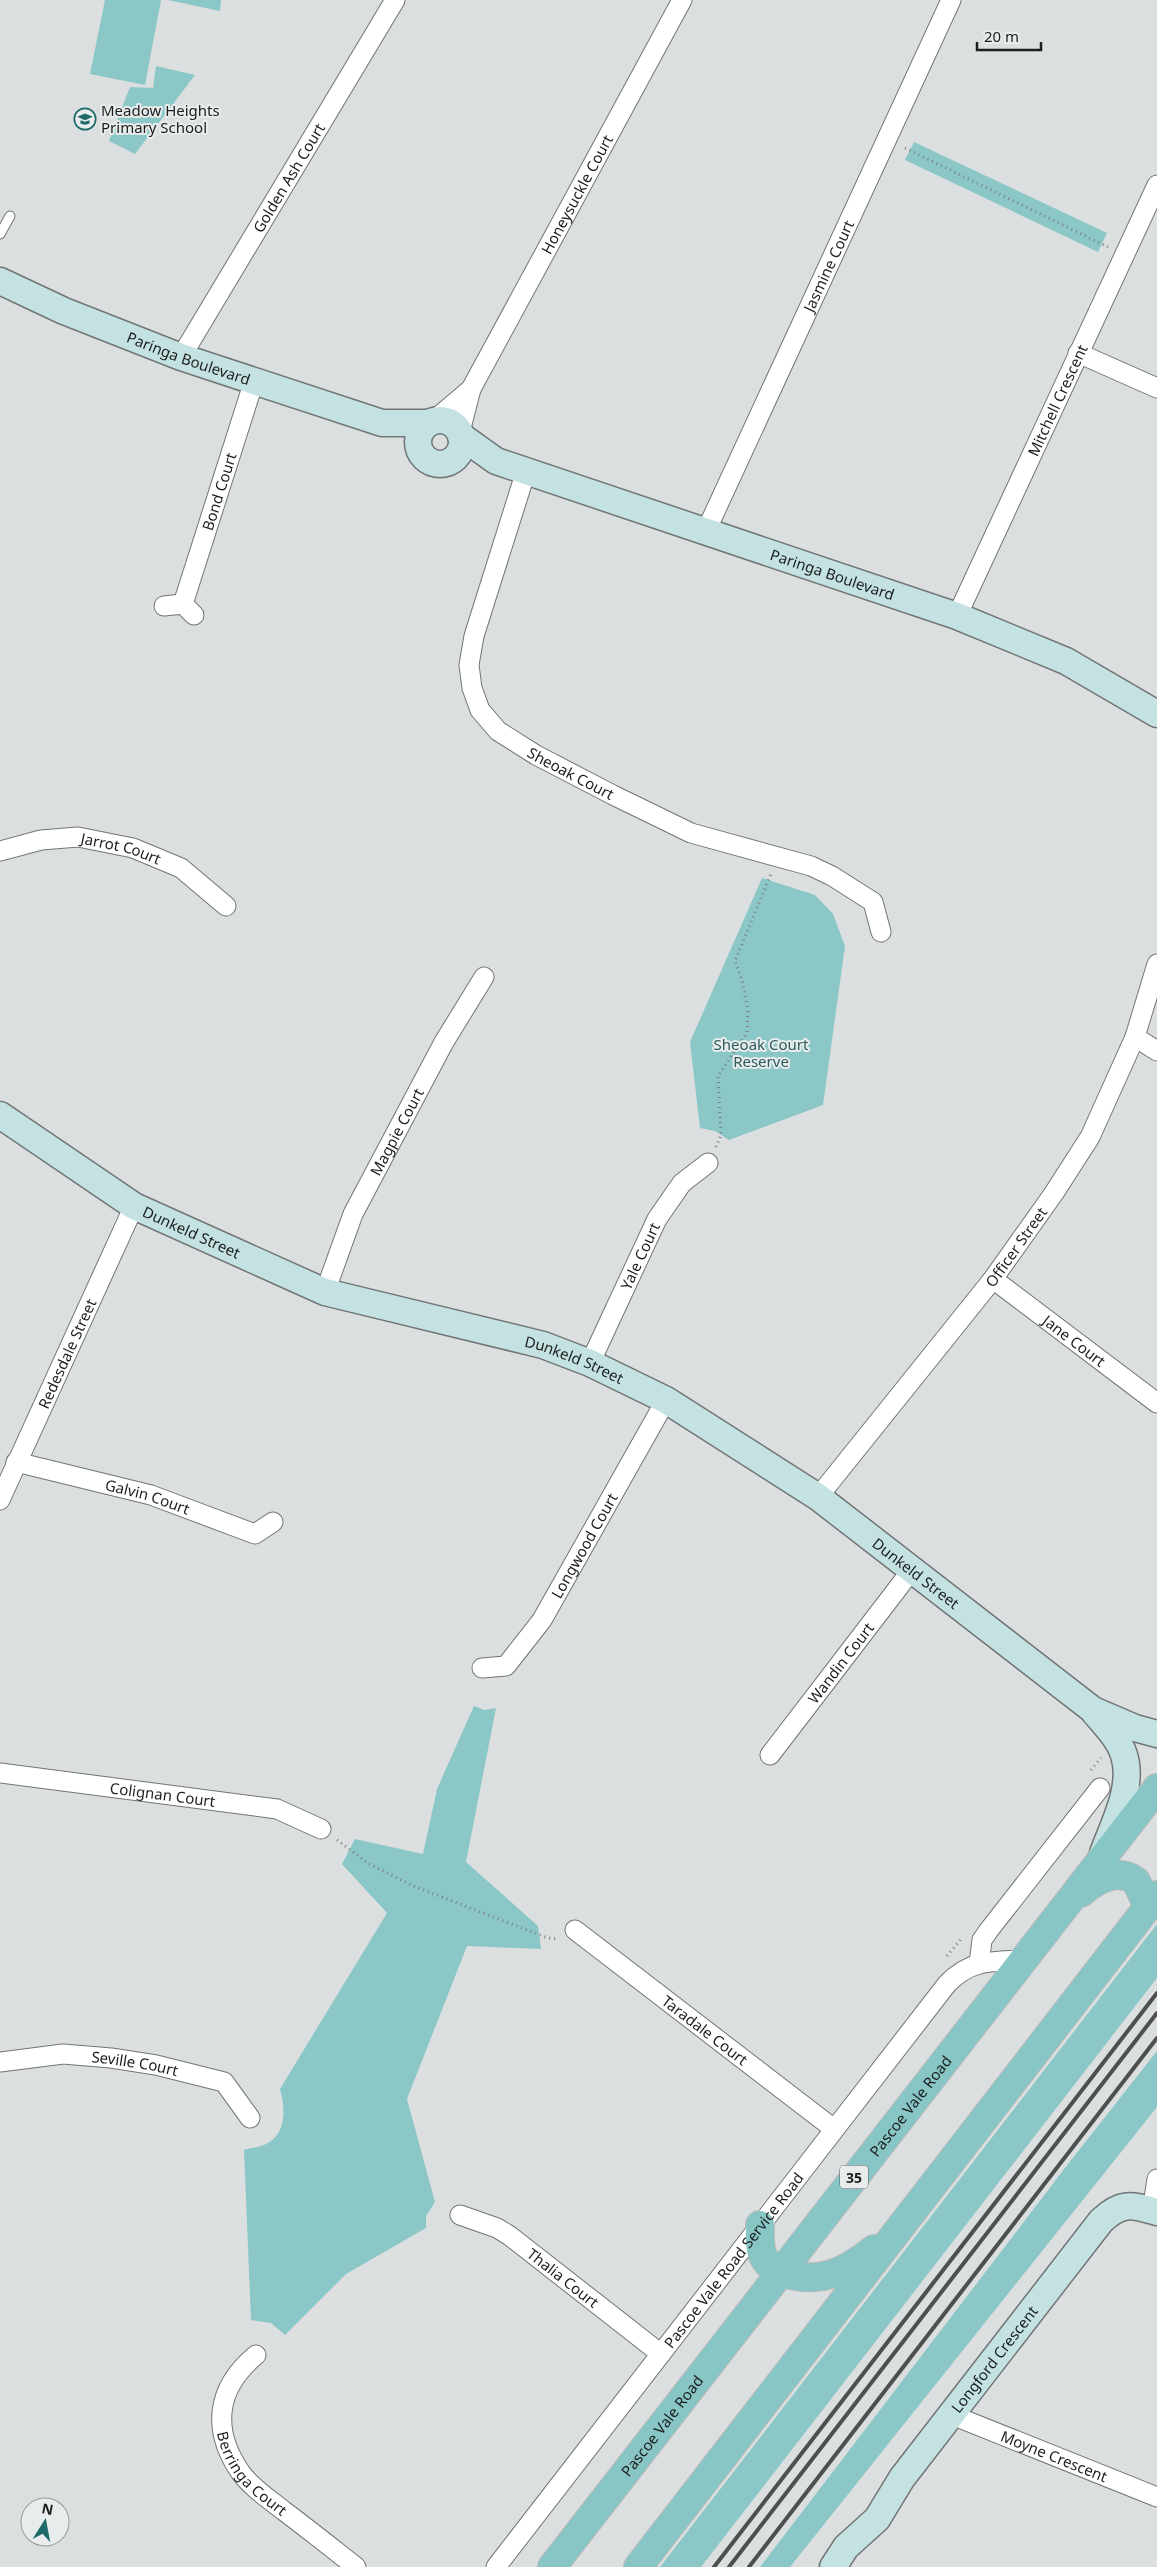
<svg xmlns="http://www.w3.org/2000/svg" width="1157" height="2567" viewBox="0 0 1157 2567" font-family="'Noto Sans',sans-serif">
<rect width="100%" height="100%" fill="#dbdfdf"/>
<g fill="#8bc7c6">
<path d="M105 0H161L145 85 90 74Z"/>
<path d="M168 0H221L220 11Z"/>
<path d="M156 66 195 75 135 154 109 141 130 87 153 88Z"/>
<path d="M914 142 1107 233 1098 252 905 160Z"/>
<path d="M762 878 815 895 833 914 845 946 823 1105 729 1140 715 1131 700 1128 690 1042Z"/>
<path d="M474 1706 484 1710 496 1708 466 1862 538 1926 541 1949 467 1946 407 2099 435 2202 426 2216V2228L346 2274 285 2335 271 2323 251 2320 244 2150C251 2148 262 2147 268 2143 287 2132 285 2107 280 2089L387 1913 342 1864 355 1839 423 1854 437 1789Z"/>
<path d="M1157 1924V1978L701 2567H660Z"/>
<path d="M1157 2051V2107L790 2567H760L1068 2164Z"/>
</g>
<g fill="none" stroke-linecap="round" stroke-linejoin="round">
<g stroke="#727575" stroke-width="11">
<path id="lane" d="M0 234 10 216"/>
</g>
<g stroke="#727575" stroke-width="21">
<g id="street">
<path d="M1078 353 1157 388"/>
<path id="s1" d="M181 357 395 0"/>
<path d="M432 422 471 389"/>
<path id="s2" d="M460 432 471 389 682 0"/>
<path id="s3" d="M526 471 474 636 469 665 472 688 480 710 498 731 536 755 613 795 691 833 811 866 832 876 873 902 881 932"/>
<path id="s4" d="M706 531 951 0"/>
<path id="s5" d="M183 604 254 381"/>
<path d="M164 606 183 604 194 615"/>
<path id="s6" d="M957 616 1157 185"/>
<path id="s7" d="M0 851 41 840 78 837 133 848 181 868 226 906"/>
<path d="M1135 1037 1157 1051"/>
<path id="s8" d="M993 1279 1157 1403"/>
<path id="s9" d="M325 1292 353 1214 444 1042 484 977"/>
<path id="s10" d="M590 1363 657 1219 682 1183 708 1163"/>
<path id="s11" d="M16 1462 151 1495 255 1534 273 1522"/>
<path id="s12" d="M818 1497 993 1279 1054 1193 1090 1137 1135 1037 1157 964"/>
<path id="s13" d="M0 1500 134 1206"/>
<path id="s14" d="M482 1668 506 1666 542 1620 666 1400"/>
<path id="s15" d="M770 1755 911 1571"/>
<path id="s16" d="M0 1773 277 1809 321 1829"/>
<path id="s17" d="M575 1930 834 2129"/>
<path d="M979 1964 982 1940 989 1930 1100 1788"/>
<path id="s18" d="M0 2062 63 2054 111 2058 156 2065 224 2082 250 2118"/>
<path d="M1152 2211 1157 2179"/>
<path id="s19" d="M460 2215 497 2228 510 2236 661 2354"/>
<path id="s20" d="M256 2355C216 2388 211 2430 241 2473 252 2488 269 2499 284 2511 308 2529 332 2548 356 2567"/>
<path id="s21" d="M952 2415 1157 2497"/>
<path id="s22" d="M496 2567 947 1984C970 1960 991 1961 1023 1960"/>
</g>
</g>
<g stroke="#727575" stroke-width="29">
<g id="secondary">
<path id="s23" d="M0 281 64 311 181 357 382 423H429"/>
<circle cx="440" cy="442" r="22"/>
<path id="s24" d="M461 436 496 461 957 616 1066 661 1157 714"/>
<path id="s25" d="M0 1115 134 1206 325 1292 543 1345 590 1363 666 1400 818 1497 1093 1710 1135 1728 1157 1734"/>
<path d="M1095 1713C1106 1726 1119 1739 1124 1755 1134 1787 1114 1823 1103 1853"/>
<path id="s26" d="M833 2567 846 2547 877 2519 902 2478 1101 2221C1122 2201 1132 2205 1157 2212"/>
</g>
</g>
<g stroke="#bbbcbc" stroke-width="30">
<g id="primary">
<path d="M1081 1893C1096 1880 1117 1867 1136 1881L1148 1907"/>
<path d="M760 2225C760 2235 759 2247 763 2256 768 2267 779 2272 790 2275 824 2283 848 2270 874 2249"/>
<path id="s27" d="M552 2567 1157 1788"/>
<path d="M638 2567 1157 1895"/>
</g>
</g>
<g stroke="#7c7f7f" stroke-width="3" stroke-dasharray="1 4" stroke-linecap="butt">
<path d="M905 148 1108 247"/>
<path d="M716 1147 721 1135 718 1076 747 1033 748 1010 742 980 735 961 771 874"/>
<path d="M1091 1770 1101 1758"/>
<path d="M337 1840 369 1864 416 1887 548 1938 558 1939"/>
<path d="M947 1956 962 1938"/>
</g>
<use href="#lane" stroke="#fff" stroke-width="9"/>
<use href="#street" stroke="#fff" stroke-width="19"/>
<use href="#secondary" stroke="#c4e2e2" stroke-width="26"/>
<use href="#primary" stroke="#88c5c5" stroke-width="28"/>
<g stroke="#4e5050" stroke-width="4">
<path d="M714 2567 1157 1993"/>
<path d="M729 2567 1157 2013"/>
<path d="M749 2567 1157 2038"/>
</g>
</g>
<defs>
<g id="school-ring" transform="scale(1.125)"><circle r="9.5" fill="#e8ecec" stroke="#1d6a69" stroke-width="1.5"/><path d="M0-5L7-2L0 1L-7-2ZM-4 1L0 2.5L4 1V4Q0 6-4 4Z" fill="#1d6a69"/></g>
</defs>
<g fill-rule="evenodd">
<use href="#school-ring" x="85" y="119"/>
</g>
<g text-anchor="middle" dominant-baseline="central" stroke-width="4" stroke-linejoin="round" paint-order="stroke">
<rect fill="#e8ecec" stroke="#595c5c" stroke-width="1" x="840" y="2165.5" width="28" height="23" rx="4"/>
<g font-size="14" font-weight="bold" fill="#1c1e1e">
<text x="854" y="2177">35</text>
</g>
<g font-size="15" fill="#1c1e1e" stroke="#e8ecec" text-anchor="start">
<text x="101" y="110">Meadow Heights<tspan x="101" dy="17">Primary School</tspan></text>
</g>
<g font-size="15" fill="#1c1e1e" stroke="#e8ecec">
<text stroke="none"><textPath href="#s1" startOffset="209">Golden Ash Court</textPath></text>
<text stroke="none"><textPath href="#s2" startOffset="266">Honeysuckle Court</textPath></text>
<text stroke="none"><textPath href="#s4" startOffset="292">Jasmine Court</textPath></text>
<text stroke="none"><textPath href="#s23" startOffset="204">Paringa Boulevard</textPath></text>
<text stroke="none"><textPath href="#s6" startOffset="238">Mitchell Crescent</textPath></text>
<text stroke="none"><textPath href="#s5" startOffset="118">Bond Court</textPath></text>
<text stroke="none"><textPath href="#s24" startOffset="398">Paringa Boulevard</textPath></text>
<text stroke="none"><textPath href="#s3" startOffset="361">Sheoak Court</textPath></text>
<text stroke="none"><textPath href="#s7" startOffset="124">Jarrot Court</textPath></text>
<text stroke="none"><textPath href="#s9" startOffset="176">Magpie Court</textPath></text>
<text stroke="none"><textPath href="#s25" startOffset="225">Dunkeld Street</textPath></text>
<text stroke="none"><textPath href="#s12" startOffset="319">Officer Street</textPath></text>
<text stroke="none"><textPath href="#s10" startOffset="118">Yale Court</textPath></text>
<text stroke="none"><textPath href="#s8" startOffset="102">Jane Court</textPath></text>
<text stroke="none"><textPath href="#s13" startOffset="161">Redesdale Street</textPath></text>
<text stroke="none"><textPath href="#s25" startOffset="630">Dunkeld Street</textPath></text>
<text stroke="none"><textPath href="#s11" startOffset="136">Galvin Court</textPath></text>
<text stroke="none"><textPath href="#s14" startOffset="168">Longwood Court</textPath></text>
<text stroke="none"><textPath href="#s25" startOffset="1035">Dunkeld Street</textPath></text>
<text stroke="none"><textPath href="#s15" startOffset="116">Wandin Court</textPath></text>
<text stroke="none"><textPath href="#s16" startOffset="164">Colignan Court</textPath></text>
<text stroke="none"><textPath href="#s17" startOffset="164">Taradale Court</textPath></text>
<text stroke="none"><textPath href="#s18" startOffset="136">Seville Court</textPath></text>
<text stroke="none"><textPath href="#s27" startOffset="584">Pascoe Vale Road</textPath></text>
<text stroke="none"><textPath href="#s22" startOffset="388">Pascoe Vale Road Service Road</textPath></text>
<text stroke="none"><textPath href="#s19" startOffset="122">Thalia Court</textPath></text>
<text stroke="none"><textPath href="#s26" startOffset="264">Longford Crescent</textPath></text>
<text stroke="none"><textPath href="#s27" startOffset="179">Pascoe Vale Road</textPath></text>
<text stroke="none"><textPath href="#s21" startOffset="110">Moyne Crescent</textPath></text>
<text stroke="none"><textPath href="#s20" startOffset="140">Berringa Court</textPath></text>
</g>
<g font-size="15" fill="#2b5a5a" stroke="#e8ecec">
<text x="761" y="1044">Sheoak Court<tspan x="761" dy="17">Reserve</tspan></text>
</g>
</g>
<g transform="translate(45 2522) rotate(11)"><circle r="24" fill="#e8ecec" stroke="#969a9a"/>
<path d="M0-4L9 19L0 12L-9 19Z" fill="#1d6a69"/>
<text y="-8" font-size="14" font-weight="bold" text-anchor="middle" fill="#1c1e1e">N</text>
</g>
<path d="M977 42v8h64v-8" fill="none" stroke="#1c1e1e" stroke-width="2.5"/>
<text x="984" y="42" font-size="15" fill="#1c1e1e" stroke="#e8ecec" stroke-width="4" paint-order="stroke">20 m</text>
</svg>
